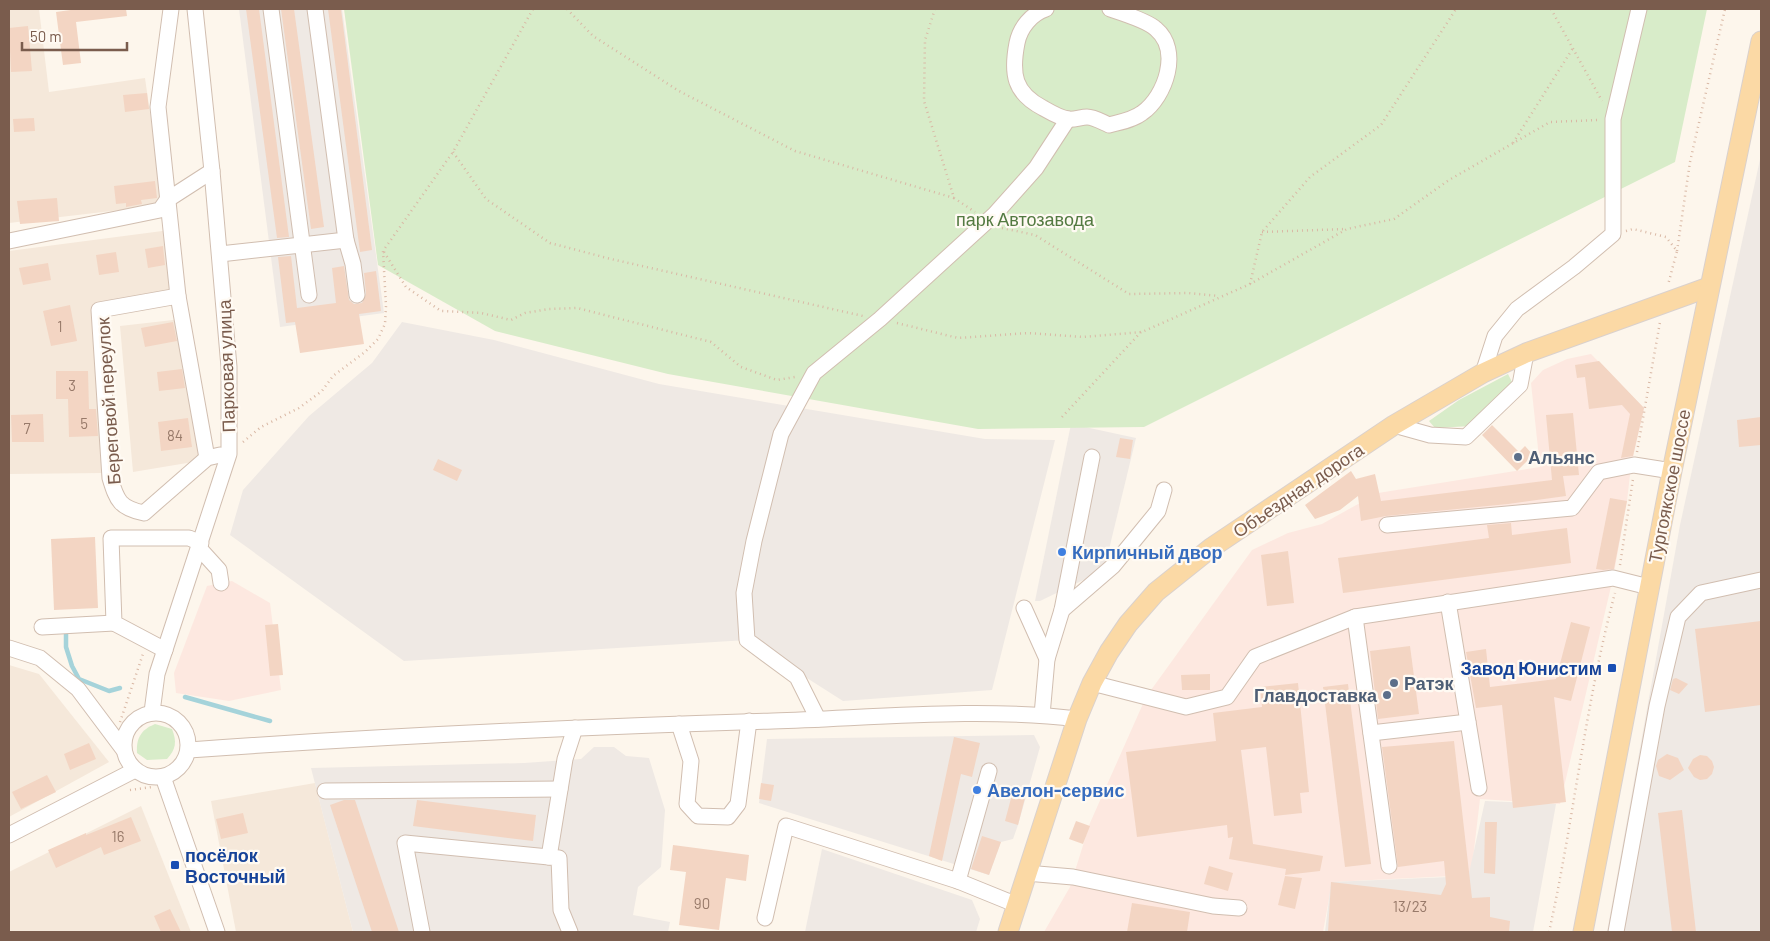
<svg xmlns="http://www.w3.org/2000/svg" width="1770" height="941" viewBox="0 0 1770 941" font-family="Barlow,sans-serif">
<rect width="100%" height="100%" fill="#fdf6ec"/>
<g fill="#f5e8da">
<path d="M9 9H39L49 92 145 78 163 205 9 223Z"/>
<path d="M170 230 175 293 97 304 103 473 9 474V251Z"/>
<path d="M182 319 199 461 133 472 120 326Z"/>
<path d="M9 665 39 674 109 762 9 817Z"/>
<path d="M315 783 353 932H236L211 801Z"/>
<path d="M141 806 191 932H9V872Z"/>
</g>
<g fill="#fde8e0">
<path d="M1591 354 1644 408 1631 466 1627 501 1613 578 1560 804 1480 799 1471 875 1332 882 1323 932H1044L1070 887 1090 823 1146 697 1252 550 1288 533 1322 524 1378 493 1540 467 1531 383 1543 370 1567 359Z"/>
<path d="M232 581 270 603 281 690 229 701 176 693 174 673 207 586Z"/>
</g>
<g fill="#efe9e4">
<path d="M239 9H342L384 313 280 327Z"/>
<path d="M1761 155V932H1607L1680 525Z"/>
<path d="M402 322 494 340 659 384 985 439 1055 440 992 690 843 701 747 640 404 661 230 535 243 490 309 416 372 363Z"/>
<path d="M1071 424 1136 438 1104 570 1040 601H1035Z"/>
<path d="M1034 735 1040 747 1018 825 1013 839 1001 842 989 875 759 803 767 739Z"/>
<path d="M594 747H614L626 756 649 758 665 810 661 867 638 887 633 915 670 922 668 932H353L311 768 524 763 581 759Z"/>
<path d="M1485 801 1556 804 1533 932H1325L1331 882 1449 877 1469 873Z"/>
<path d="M822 849 972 900 980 919 976 932H805Z"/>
</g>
<g fill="#d8ecc9">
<path d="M344 9H1707L1675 162 1144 427 978 429 668 374 495 331 378 265Z"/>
<path d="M1508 374 1512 382 1472 426 1435 428 1429 421 1459 400Z"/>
<path d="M155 724 172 729C177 742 176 749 167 759L147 760 137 753C136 738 141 730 155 724Z"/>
</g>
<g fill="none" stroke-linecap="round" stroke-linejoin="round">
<g stroke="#a5d3da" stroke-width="4.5">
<path d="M66 633V647L72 666 79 679 109 691 120 688"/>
<path d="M185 697 270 721"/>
</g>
</g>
<g fill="#f3d5c3">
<path d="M78 9H126L127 16 76 22 81 63 63 65 56 12Z"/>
<path d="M246 9H259L289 237 277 238Z"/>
<path d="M281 9H294L324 227 311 229Z"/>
<path d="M328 9H341L372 250 360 252Z"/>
<path d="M28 26 32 71 11 72 9 28Z"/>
<path d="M147 93 149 109 125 112 123 95Z"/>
<path d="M34 118 35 131 14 132 13 119Z"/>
<path d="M155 181 157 198 141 200 142 204 126 207V203L116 204 114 186Z"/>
<path d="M57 198 59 221 20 224 17 201Z"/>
<path d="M163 246 165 265 148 268 145 249Z"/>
<path d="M116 252 119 272 99 275 96 255Z"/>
<path d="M291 256 297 308 336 303 332 268 344 266 349 300 354 304 362 303 366 294 364 273 376 271 381 311 359 314 364 344 300 353 295 322 286 323 278 257Z"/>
<path d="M48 263 51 280 23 285 19 268Z"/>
<path d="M70 305 77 341 51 346 43 311Z"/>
<path d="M173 322 177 341 145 347 141 328Z"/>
<path d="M1599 361 1644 408 1633 456 1621 458 1630 414 1622 405 1589 409 1585 377 1577 378 1575 365Z"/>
<path d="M182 369 185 388 159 391 157 372Z"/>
<path d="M56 371H88L89 409H96L98 436 69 437 68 399H56Z"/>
<path d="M1573 413 1579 475 1563 476 1566 496 1508 504 1386 516 1361 521 1358 496 1340 510 1315 519 1305 505 1351 471 1356 479 1375 474 1381 501 1552 480 1546 415Z"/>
<path d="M43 414 44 442H12L11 415Z"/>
<path d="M1761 417V445L1739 447 1737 420Z"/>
<path d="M188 418 192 447 161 451 158 422Z"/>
<path d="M1492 425 1519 452 1525 446 1533 455 1517 471 1482 435Z"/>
<path d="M1120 438 1133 440 1130 459 1116 457Z"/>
<path d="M438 459 462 470 457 481 433 470Z"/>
<path d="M1610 498 1627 501 1614 569 1603 570 1596 569Z"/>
<path d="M1511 523 1512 535 1567 528 1571 563 1343 593 1338 558 1489 538 1487 525Z"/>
<path d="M95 537 98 608 54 610 51 539Z"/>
<path d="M1288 551 1294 603 1267 606 1261 555Z"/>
<path d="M1761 621V705L1705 712 1695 629Z"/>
<path d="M1571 622 1590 627 1571 701 1554 697 1566 802 1513 808 1502 705 1476 708 1466 652 1486 649 1490 687 1556 679Z"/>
<path d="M278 624 283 675 270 676 265 625Z"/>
<path d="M1410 646 1419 714 1378 719 1370 651Z"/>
<path d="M1210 674V690H1182L1181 675Z"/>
<path d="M1676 678 1688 684 1679 694 1670 690 1673 679Z"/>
<path d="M1298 683 1309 792 1300 793 1302 813 1274 816 1266 747 1241 750 1253 844 1323 856 1320 871 1285 875 1286 869 1229 859 1233 837 1228 838 1227 825 1137 837 1126 752 1216 741 1213 713 1262 707 1260 687Z"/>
<path d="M1348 684 1371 864 1345 867 1323 687Z"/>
<path d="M954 737 980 743 972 777 961 774 942 861 929 856Z"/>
<path d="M1454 741 1472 898 1490 897V917L1510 921 1509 932H1328L1331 882 1441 895 1446 884 1444 861 1398 867 1382 747Z"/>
<path d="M89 743 96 759 70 770 64 754Z"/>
<path d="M1667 754 1678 758 1684 770 1670 780 1659 776 1656 766 1658 760Z"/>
<path d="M1700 755 1707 756 1712 761 1714 767 1712 774 1707 779 1700 780 1694 777 1688 768 1693 759Z"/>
<path d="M47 775 56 792 21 809 12 792Z"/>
<path d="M761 783 774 785 771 801 759 799Z"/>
<path d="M1014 787 1027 790 1018 825 1005 821Z"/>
<path d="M344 800H355L399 932H372L330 805Z"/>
<path d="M417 800 536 815 533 841 413 826Z"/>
<path d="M1682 810 1696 932H1672L1658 813Z"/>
<path d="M243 813 248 833 221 839 216 819Z"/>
<path d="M131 817 141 841 104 855 101 847 56 868 48 850 86 833V835Z"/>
<path d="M1076 821 1090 826 1083 844 1069 839Z"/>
<path d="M1485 822H1497L1495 874 1484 873Z"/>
<path d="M982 836 1001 842 989 875 971 869Z"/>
<path d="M673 845 749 855 746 881 726 878 719 930 679 925 686 872 670 870Z"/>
<path d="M1209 866 1233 873 1228 891 1204 884Z"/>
<path d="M1285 876 1302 878 1295 909 1278 905Z"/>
<path d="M1132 903 1190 912 1187 932H1127Z"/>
<path d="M170 909 181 932H161L154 916Z"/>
</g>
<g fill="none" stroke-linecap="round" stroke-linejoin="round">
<g stroke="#d1beb0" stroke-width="17">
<g id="minor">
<path d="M171 9 158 107 178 296 207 458"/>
<path d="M271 9 309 295"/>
<path d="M1046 9C1031 14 1020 28 1017 43 1011 74 1014 93 1043 108 1050 112 1060 118 1068 119 1074 120 1081 117 1087 117 1094 117 1102 122 1109 125 1120 122 1133 120 1142 113 1166 96 1181 50 1156 29 1148 21 1122 13 1110 9"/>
<path d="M346 240 353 264 357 295"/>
<path d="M9 241 160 210 167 200 212 171"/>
<path d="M220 254 346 240 315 9"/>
<path d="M178 296 99 310 110 478C117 501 120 508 144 513L207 458 220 455"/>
<path d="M1483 373 1495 336 1517 309 1574 267 1613 234V119L1639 9"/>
<path d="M1394 425 1430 435 1466 437 1520 385 1526 353"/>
<path d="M1387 525 1572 508 1599 472 1634 465 1672 471"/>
<path d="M199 548 219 570 221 583"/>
<path d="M1448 602 1479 788"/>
<path d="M1024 608 1047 659"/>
<path d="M1062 610 1113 566 1158 511 1164 490"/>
<path d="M1355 617 1389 866"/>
<path d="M42 627 114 623"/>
<path d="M9 648 40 658 78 689 123 749"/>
<path d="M165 650 114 623 111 538H189L201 543"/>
<path d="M1092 683 1186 707 1227 697 1255 657 1355 617 1613 578 1649 587"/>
<path d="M152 712 157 674 229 454V367L212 171 195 9"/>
<circle cx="156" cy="745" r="32"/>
<path d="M1042 715 1047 659 1062 610 1092 457"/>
<path d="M818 719 797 677 747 640 744 593 754 541 781 434 814 373 880 319 995 214 1036 168 1068 119"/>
<path d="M679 724 691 761 687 804 698 816 728 817 738 804 749 721"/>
<path d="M1371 733 1468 722"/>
<path d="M189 750C383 736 578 727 773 721 872 718 980 707 1077 719"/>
<path d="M163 777 217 932"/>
<path d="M325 791 560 789"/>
<path d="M9 835 135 770"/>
<path d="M549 857 565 759 575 728"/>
<path d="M1026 873 1073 877 1213 906 1239 908"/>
<path d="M958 881 989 771"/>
<path d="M765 918 786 826 958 881 1017 905"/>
<path d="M422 932 405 843 559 858 561 910 570 932"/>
<path d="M1616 932 1657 706 1678 617 1701 593 1761 580"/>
</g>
</g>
<g stroke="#dad1cd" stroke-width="21">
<g id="major">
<path d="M1008 932 1077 719 1092 683 1109 652 1128 624 1156 592 1211 548 1394 425 1483 373 1526 353 1709 287"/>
<path d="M1583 932 1672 471 1761 41"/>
</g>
</g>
<g stroke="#d9b8a5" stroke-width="2.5" stroke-dasharray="1 4" stroke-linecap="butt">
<path d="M567 9 593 36 679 91 795 151 954 198"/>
<path d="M935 9 925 40 924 101 954 198 975 212"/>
<path d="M1551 9 1602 101"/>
<path d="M1513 143 1573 48"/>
<path d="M453 152 486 199 550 243 611 259 863 316"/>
<path d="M1002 228 1035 235 1129 294 1188 293 1219 296"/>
<path d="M1626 231 1633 229 1666 237 1677 251 1668 285"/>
<path d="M1262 232 1346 229"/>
<path d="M1677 251 1690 162 1725 9"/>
<path d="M384 252 406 287 441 311 481 313 511 320 525 313 549 309 577 308 711 342 741 367 777 380 795 377"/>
<path d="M1250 284 1262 232 1310 177 1381 125 1456 9"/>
<path d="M897 323 958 338 1028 333 1083 337 1142 332 1250 284 1347 229 1394 219 1449 180 1550 122 1599 120"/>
<path d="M1062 417 1141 332"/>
<path d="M243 442 261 427 299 408 322 391 333 376 365 352 378 339 385 324 386 306 383 251 453 152 533 9"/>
<path d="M1637 452 1660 322"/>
<path d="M1620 565 1633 479"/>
<path d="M120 722 143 654"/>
<path d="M130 790 152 787"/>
<path d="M1549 932C1574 820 1585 704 1615 593"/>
</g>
<use href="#minor" stroke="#fff" stroke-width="15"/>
<use href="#major" stroke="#fbd9a5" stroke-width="19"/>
</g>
<g fill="#5c6f8a" stroke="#fffaf3" stroke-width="2">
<circle cx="1518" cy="457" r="5"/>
<circle cx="1394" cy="683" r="5"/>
<circle cx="1387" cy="695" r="5"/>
</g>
<g fill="#3f7fe0" stroke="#fffaf3" stroke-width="2">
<circle cx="1062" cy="552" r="5"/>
<circle cx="977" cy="790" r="5"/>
</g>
<g fill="#1a4fb4" stroke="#fffaf3" stroke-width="2">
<rect x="1607" y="663" width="10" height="10" rx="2.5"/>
<rect x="170" y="860" width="10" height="10" rx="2.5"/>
</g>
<g text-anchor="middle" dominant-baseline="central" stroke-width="4.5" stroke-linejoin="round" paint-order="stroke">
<g font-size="15" fill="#987a6a">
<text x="60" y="326">1</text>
<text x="72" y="385">3</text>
<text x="84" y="423">5</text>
<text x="27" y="428">7</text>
<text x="175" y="435">84</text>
<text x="118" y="836">16</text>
<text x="702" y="903">90</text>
<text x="1410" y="906">13/23</text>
</g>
<g font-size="18" fill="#537a41" stroke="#fffaf3">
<text x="1025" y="219">парк Автозавода</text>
</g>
<g font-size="18" fill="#7a5c4d" stroke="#fffaf3">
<text transform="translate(226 366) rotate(-92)">Парковая улица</text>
<text transform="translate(108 401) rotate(-94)">Береговой переулок</text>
<text transform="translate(1669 486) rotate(-79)">Тургоякское шоссе</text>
<text transform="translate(1298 490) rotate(-34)">Объездная дорога</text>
</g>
<g font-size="18" font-weight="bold" fill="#4e5e75" stroke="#fffaf3" text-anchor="start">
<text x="1528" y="457">Альянс</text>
<text x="1404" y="683">Ратэк</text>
<text x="1377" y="695" text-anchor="end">Главдоставка</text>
</g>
<g font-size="18" font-weight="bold" fill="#366cbe" stroke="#fffaf3" text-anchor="start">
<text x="1072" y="552">Кирпичный двор</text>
<text x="987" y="790">Авелон-сервис</text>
</g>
<g font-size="18" font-weight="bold" fill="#164399" stroke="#fffaf3" text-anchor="end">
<text x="1602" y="668">Завод Юнистим</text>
<text x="185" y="855" text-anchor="start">посёлок<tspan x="185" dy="21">Восточный</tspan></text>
</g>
</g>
<rect width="1770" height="941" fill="none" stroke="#7a5c4d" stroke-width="20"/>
<path d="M22 42v8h105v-8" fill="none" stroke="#7a5c4d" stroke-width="2.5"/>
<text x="30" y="42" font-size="15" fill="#7a5c4d" stroke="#fffaf3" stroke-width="4" paint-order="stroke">50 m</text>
</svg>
